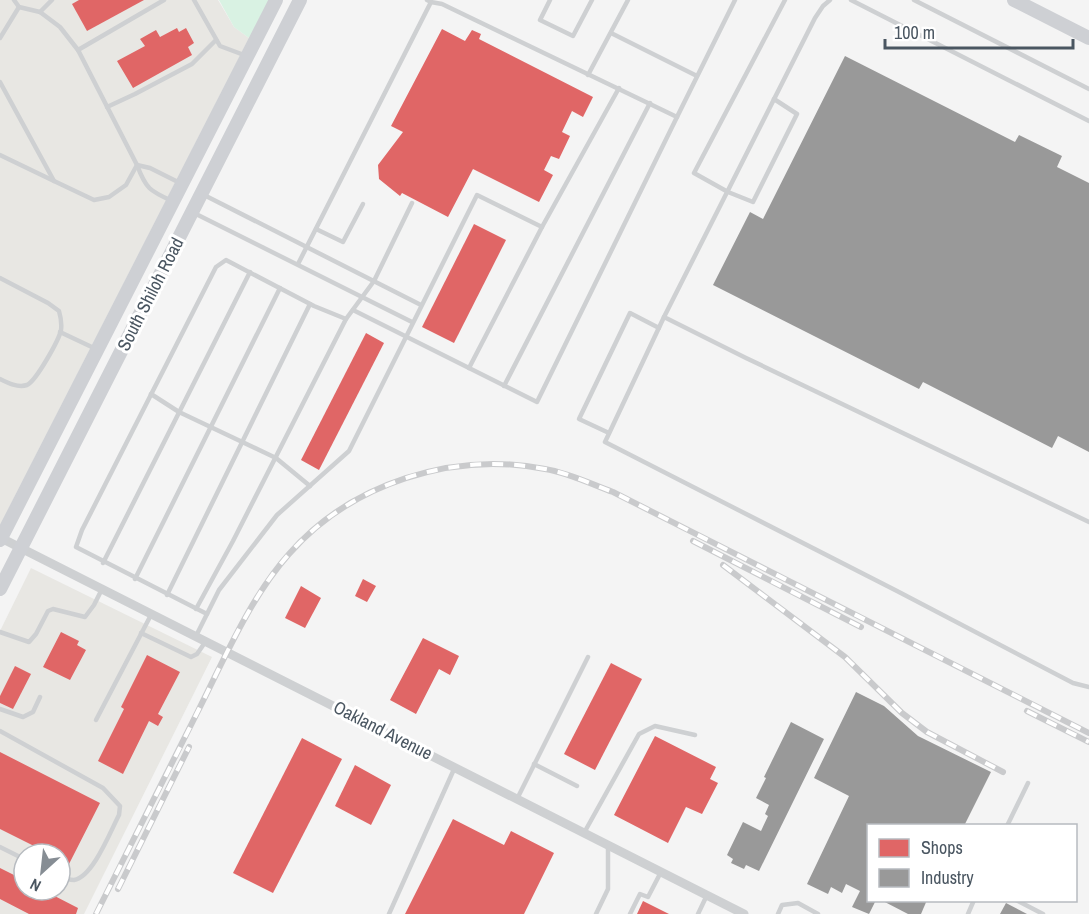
<svg xmlns="http://www.w3.org/2000/svg" width="1089" height="914" viewBox="0 0 1089 914" font-family="'Archivo Narrow',sans-serif">
<rect width="100%" height="100%" fill="#f4f4f4"/>
<g fill="#e8e7e3" fill-rule="evenodd">
<path d="M0 0H218L234 27 249 38 0 525Z"/>
<path d="M31 568 212 657 84 914H0V631ZM24 854H60V890H24Z"/>
</g>
<path fill="#d9f2e3" d="M219 0H269L249 38 234 27Z"/>
<g fill="#e06666">
<path d="M79 0H144L87 31 72 4Z"/>
<path d="M177 28 179 32 186 28 194 43 188 47 192 55 133 88 117 61 145 46 140 39 156 30 160 37Z"/>
<path d="M442 29 465 41 472 30 481 34 479 39 593 97 583 117 572 111 562 132 570 136 559 159 551 156 544 170 553 175 539 202 473 169 448 217 402 193 400 196 379 179 378 165 403 132 391 126Z"/>
<path d="M474 224 506 240 454 343 422 327Z"/>
<path d="M366 333 384 343 319 470 301 460Z"/>
<path d="M363 579 376 586 367 602 355 596Z"/>
<path d="M301 586 321 598 305 628 285 618Z"/>
<path d="M61 632 79 641 77 645 86 650 70 680 43 667Z"/>
<path d="M423 638 459 656 450 675 439 669 416 714 390 700Z"/>
<path d="M147 655 180 672 158 714 163 717 158 726 149 721 123 774 98 761 124 709 121 707Z"/>
<path d="M611 663 642 679 595 770 564 754Z"/>
<path d="M15 666 31 674 13 709 0 703V696Z"/>
<path d="M655 736 716 767 710 779 718 783 702 814 686 807 668 843 614 815Z"/>
<path d="M302 738 342 759 273 893 233 873Z"/>
<path d="M0 752 100 803 69 864 60 859V854H50L0 829Z"/>
<path d="M355 765 391 785 371 825 335 806Z"/>
<path d="M453 819 504 845 511 831 554 853 524 914H405Z"/>
<path d="M0 868 24 880V890H43L78 908 76 914H29L0 899Z"/>
<path d="M643 901 669 914H637Z"/>
</g>
<g fill="#999">
<path d="M845 56 1015 142 1019 135 1062 156 1057 167 1089 183V452L1058 436 1052 448 923 382 919 389 713 285 750 212 763 219Z"/>
<path d="M856 692 884 706 918 736 991 772 964 826H868V900H876L869 914 852 907 860 891 846 884 842 893 831 887 828 894 807 884 849 796 814 778Z"/>
<path d="M791 722 824 739 759 871 746 865 744 869 731 863 733 859 727 855 743 822 761 831 768 816 765 814 769 805 756 798 766 778 764 777Z"/>
<path d="M881 900H927L921 914H908Z"/>
<path d="M1006 903 1027 914H1000Z"/>
</g>
<g fill="none" stroke-linecap="round" stroke-linejoin="round">
<g stroke="#ced0d2" stroke-width="4.5">
<path d="M14 0 19 7 40 12 60 27 78 50 137 165C146 189 150 191 172 201"/>
<path d="M194 0 220 46 244 55"/>
<path d="M550 0 540 20 573 36 592 0"/>
<path d="M830 0 823 6 815 18 664 317 746 358 1089 522"/>
<path d="M851 0 1089 121"/>
<path d="M914 0 1089 89"/>
<path d="M431 2 442 4 677 117 735 0"/>
<path d="M40 12 52 0"/>
<path d="M611 33 697 76"/>
<path d="M0 38 19 7"/>
<path d="M78 50 164 0"/>
<path d="M588 75 628 0"/>
<path d="M0 82 54 181 94 200 109 197 126 185 137 165"/>
<path d="M774 99 797 114 753 202 728 192 694 173 785 0"/>
<path d="M107 107 135 94 192 64 216 40"/>
<path d="M0 155 54 181"/>
<path d="M137 165 150 168 182 184"/>
<path d="M204 195 421 305"/>
<path d="M194 213 412 322"/>
<path d="M316 229 343 242 363 204"/>
<path d="M298 264 431 2 427 0"/>
<path d="M0 278 48 303 59 311C61 318 62 323 61 330 59 340 36 381 27 385 18 388 8 383 0 379"/>
<path d="M353 310 537 402 677 117"/>
<path d="M664 317 605 442 897 591 1073 683 1089 687"/>
<path d="M60 332 96 349"/>
<path d="M469 368 542 227"/>
<path d="M504 386 650 103"/>
<path d="M151 394 179 412 276 458 310 486"/>
<path d="M609 433 579 419 630 313 659 328"/>
<path d="M103 563 250 272"/>
<path d="M135 579 280 288"/>
<path d="M167 595 310 304"/>
<path d="M196 609 233 541 346 319"/>
<path d="M207 614 76 547 82 530 216 267 226 260 314 306 346 319 374 281 412 203"/>
<path d="M0 632 29 642 36 634 48 611 53 609 85 617 94 605 102 589"/>
<path d="M141 633 191 657 197 654 206 641"/>
<path d="M196 636 219 590 277 515 349 451 477 195 542 227 619 88"/>
<path d="M0 709 23 717 33 712 40 697"/>
<path d="M96 720 152 613"/>
<path d="M0 731 103 788 120 806 119 815C111 830 93 877 74 880 69 880 64 878 60 876"/>
<path d="M534 764 577 786"/>
<path d="M517 799 588 657"/>
<path d="M1007 826 1028 783"/>
<path d="M584 833 639 734 655 726 695 735"/>
<path d="M0 847 24 859"/>
<path d="M1016 900 1043 914"/>
<path d="M389 914 455 767"/>
<path d="M596 914 608 889V845"/>
<path d="M630 914 640 894 648 897 661 872"/>
<path d="M698 914 707 895"/>
<path d="M778 914 782 905 798 903 818 914"/>
<path d="M968 914 974 900"/>
</g>
<path stroke="#ced0d2" stroke-width="9" d="M1 538 744 914"/>
<g stroke="#ced0d4" stroke-width="14">
<path d="M1014 0 1089 38"/>
<path d="M0 540 276 0"/>
<path d="M0 589 300 0"/>
</g>
<g stroke="#c9cacc" stroke-width="6">
<g id="rail">
<path d="M693 541 861 627"/>
<path d="M723 565 845 657 902 713 927 732 1003 772"/>
<path d="M1027 711 1089 742"/>
<path d="M118 889 189 747"/>
<path d="M96 914C129 848 163 782 196 715 223 662 249 599 289 554 351 483 453 451 545 469 569 473 591 484 613 492L1089 733"/>
</g>
</g>
<use href="#rail" stroke="#fff" stroke-width="4" stroke-dasharray="11" stroke-linecap="butt"/>
</g>
<g text-anchor="middle" dominant-baseline="central" stroke-width="6" stroke-linejoin="round" paint-order="stroke">
<g font-size="18" fill="#4a5661" stroke="#fff">
<text transform="translate(150 294) rotate(-63)">South Shiloh Road</text>
<text transform="translate(383 730) rotate(27)">Oakland Avenue</text>
</g>
</g>
<rect x="867" y="824" width="210" height="78" fill="#ffffff" stroke="#b7bbc0" stroke-width="1.5"/>
<rect x="879" y="839" width="30" height="18" fill="#e06666" stroke="#b7bbc0" stroke-width="1.5"/>
<text x="921" y="854" font-size="18" fill="#4a5661">Shops</text>
<rect x="879" y="869" width="30" height="18" fill="#999999" stroke="#b7bbc0" stroke-width="1.5"/>
<text x="921" y="884" font-size="18" fill="#4a5661">Industry</text>
<g transform="translate(42 872) rotate(207)"><circle r="28" fill="#ffffff" stroke="#b7bbc0" stroke-width="1.5"/>
<path d="M0-4.5L10 22L0 15L-10 22Z" fill="#868d94"/>
<text y="-9" font-size="16" font-weight="bold" text-anchor="middle" fill="#4a5661">N</text>
</g>
<path d="M885 39v9h188v-9" fill="none" stroke="#4a5661" stroke-width="3"/>
<text x="894" y="39" font-size="18" fill="#4a5661" stroke="#ffffff" stroke-width="4.5" paint-order="stroke">100 m</text>
</svg>
